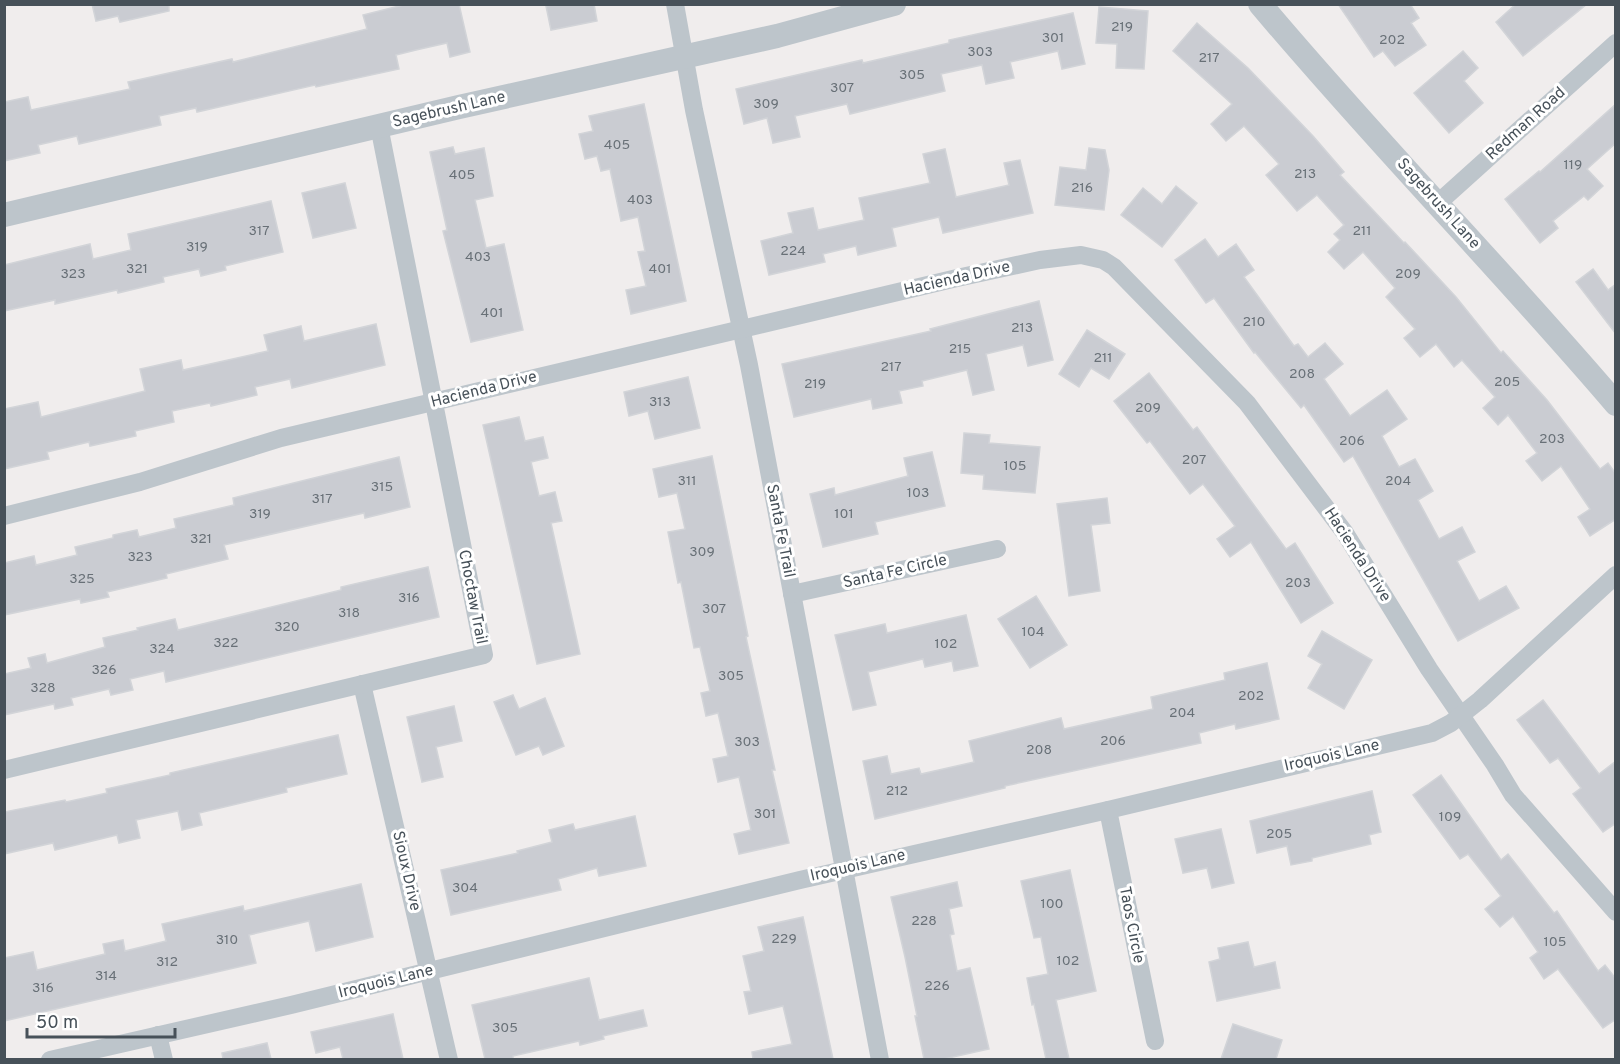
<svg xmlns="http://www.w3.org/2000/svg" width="1620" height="1064" viewBox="0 0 1620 1064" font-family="Overpass,sans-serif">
<rect width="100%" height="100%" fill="#f0eded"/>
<g fill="#caccd2" stroke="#d2d4d8" stroke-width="1.5">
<path d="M92 4H169V11L120 22 118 16 96 21Z"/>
<path d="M407 4H459L470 52 450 57 447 43 416 50 396 55 399 69 316 87 315 85 197 112 196 108 159 116 161 125 79 144 77 136 38 145 40 153 4 161V102L28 97 31 110 130 89 128 82 232 59 233 62 367 29 363 15Z"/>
<path d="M557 4H594L597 21 551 30 546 6Z"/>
<path d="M1338 4H1410L1419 18 1411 23 1426 45 1395 66 1383 51 1374 57Z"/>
<path d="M1516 4H1587L1523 56 1496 22Z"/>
<path d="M1099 7 1148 11 1144 69 1116 68 1117 44 1096 43Z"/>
<path d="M1073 13 1085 64 1062 69 1058 51 1010 62 1014 78 986 84 982 65 941 74 945 91 850 114 847 104 795 116 800 137 773 143 767 118 744 124 736 89 862 60 863 63 949 43V40Z"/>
<path d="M1197 23 1248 68 1313 136 1344 172 1340 175 1404 243 1405 242 1456 297 1501 353 1503 351 1547 400 1600 469 1608 463 1616 474V519L1590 536 1578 517 1590 509 1561 466 1542 481 1526 461 1537 453 1508 415 1498 425 1483 408 1495 397 1462 360 1454 367 1436 344 1420 357 1404 338 1415 329 1386 297 1395 288 1363 252 1344 269 1328 252 1340 240 1334 234 1344 225 1317 195 1297 211 1266 175 1279 164 1244 126 1226 141 1211 124 1232 104 1173 51Z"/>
<path d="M1463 51 1478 68 1464 81 1483 103 1449 133 1414 93Z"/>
<path d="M644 104 686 301 631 314 626 290 646 286 638 252 645 251 638 217 621 221 610 169 601 171 597 156 585 159 579 134 593 131 589 116Z"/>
<path d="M1616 104V143L1587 169 1603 186 1588 200 1584 196 1553 221 1558 228 1540 243 1505 199 1539 171 1540 172Z"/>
<path d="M453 147 455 154 484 148 493 196 475 200 486 248 504 244 523 330 471 342 443 231 447 230 430 152Z"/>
<path d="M1089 148 1105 150 1109 170 1104 210 1055 205 1060 167 1086 170Z"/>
<path d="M945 149 956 197 1009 185 1004 163 1020 160 1033 213 943 233 939 217 892 228 896 246 858 255 856 246 823 254 825 262 769 275 761 241 793 233 788 213 813 208 818 230 864 220 859 198 930 183 923 154Z"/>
<path d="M345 183 356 228 313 238 302 193Z"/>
<path d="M1176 186 1197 203 1162 247 1121 215 1143 188 1162 204Z"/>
<path d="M271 201 283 252 225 266 226 270 201 276 199 269 163 277 164 282 118 293 117 290 55 304V300L4 311V265L90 244 93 259 131 250 128 234Z"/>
<path d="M1205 239 1218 257 1236 244 1254 270 1244 277 1294 346 1298 344 1308 357 1325 343 1343 364 1324 379 1350 416 1387 390 1407 419 1382 436 1399 467 1415 459 1433 491 1418 500 1439 539 1462 527 1475 552 1457 561 1479 601 1506 586 1519 608 1458 641 1353 456 1344 462 1304 405 1301 408 1255 352 1254 353 1214 298 1206 303 1175 260Z"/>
<path d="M1593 269 1608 290 1616 284V334L1576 282Z"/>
<path d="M1039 301 1053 360 1028 366 1023 345 986 354 994 390 973 395 967 370 922 381 923 386 899 391 902 403 873 409 871 399 794 417 782 364 931 331 930 329Z"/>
<path d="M376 324 385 365 292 388 290 379 255 387 257 395 211 406 210 403 172 411 174 422 135 431 136 436 90 446 89 442 47 452 49 459 4 469V409L38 402 41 417 145 391 140 369 181 360 183 370 268 351 264 335 301 326 304 341Z"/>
<path d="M1087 330 1125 354 1109 379 1091 368 1079 387 1059 374Z"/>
<path d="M1149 373 1193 430 1197 427 1286 549 1295 543 1333 603 1301 623 1251 542 1230 557 1217 539 1235 526 1203 484 1190 494 1150 441 1147 443 1114 401Z"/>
<path d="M688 377 700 428 655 439 648 411 629 416 624 392Z"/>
<path d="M519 417 525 441 543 437 548 458 531 462 539 496 555 492 562 521 551 523 580 654 537 664 483 425Z"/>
<path d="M964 433 990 435 989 443 1040 447 1035 493 983 489 984 475 961 473Z"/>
<path d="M932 452 945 506 875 522 878 534 823 547 810 494 834 488 835 495 908 476 904 458Z"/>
<path d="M712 456 748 636 746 637 775 770H772L789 843 739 854 734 834 751 830 739 777 718 782 713 759 728 756 718 713 706 716 701 693 710 691 700 647 694 648 681 582 678 583 668 532 685 529 677 493 659 497 653 469Z"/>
<path d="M399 457 410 507 365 518 364 513 224 545 228 559 166 574 167 578 107 592 109 597 81 603 80 599 4 615V563L34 556 36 565 77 555 75 547 113 538V535L137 530 139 537 176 528 174 519 234 505 233 498Z"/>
<path d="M1107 498 1110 523 1091 525 1100 591 1069 596 1057 504Z"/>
<path d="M428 567 439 617 166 682 164 671 130 679 133 690 111 695 109 689 71 698 73 705 55 709 54 704 4 715V674L31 668 28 658 45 654 47 663 105 647 103 638 138 630 137 628 175 619 178 630 341 590V587Z"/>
<path d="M1036 596 1067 645 1030 668 998 619Z"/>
<path d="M966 615 978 666 954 671 952 661 925 667 923 659 868 672 876 705 853 710 835 635 885 624 887 633Z"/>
<path d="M1322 631 1372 660 1344 709 1308 688 1322 664 1308 656Z"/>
<path d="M1267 663 1279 719 1236 729 1235 724 1199 733 1201 743 1005 786V788L875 819 863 761 887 756 891 774 919 768 921 774 974 762 969 741 1061 718 1064 729 1153 709 1151 697 1225 680 1224 673Z"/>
<path d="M513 695 519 709 545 698 564 746 543 755 539 746 516 755 494 702Z"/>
<path d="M1543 700 1599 774 1616 761V823L1603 832 1573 794 1581 788 1558 758 1550 763 1517 720Z"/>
<path d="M454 706 462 741 436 747 443 777 422 782 407 717Z"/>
<path d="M338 735 347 774 286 788 287 792 199 813 202 825 182 830 178 811 136 820 140 838 119 843 117 835 55 850 53 843 4 854V812L65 800 66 802 107 793 106 789 170 775V773Z"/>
<path d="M1441 775 1501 860 1508 854 1554 913 1557 911 1598 971 1605 965 1616 979V1019L1603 1028 1558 969 1544 979 1530 958 1538 952 1513 916 1500 927 1485 909 1501 896 1468 854 1460 859 1413 795Z"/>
<path d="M1372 791 1381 832 1369 835 1371 844 1312 858V861L1291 865 1287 846 1257 853 1250 821Z"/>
<path d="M635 816 646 866 599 876 597 868 558 879 561 890 451 915 441 870 518 853 517 851 552 842 549 830 573 824 575 830Z"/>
<path d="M1221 829 1234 883 1212 888 1207 868 1183 873 1175 839Z"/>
<path d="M1070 870 1096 991 1056 1000 1069 1059H1046L1034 1004 1032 1005 1027 978 1048 974 1041 937 1034 938 1021 881Z"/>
<path d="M957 882 962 906 949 909 954 934 950 935 957 971 970 968 989 1049 944 1059H924L915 1016H917L905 957 891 897Z"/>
<path d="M361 884 373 937 316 951 309 921 249 935 256 963 4 1021V958L33 952 37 970 105 954 103 944 123 940 125 951 166 941 162 924 243 906 244 911Z"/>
<path d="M803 917 833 1059H753L752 1052 792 1044 783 1006 749 1014 744 992 751 991 743 956 764 951 758 927Z"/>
<path d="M1248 942 1254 967 1275 962 1280 988 1217 1001 1209 962 1220 959 1218 948Z"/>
<path d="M589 978 599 1020 643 1010 647 1026 603 1036 604 1039 580 1045 579 1041 513 1056V1059H485L472 1005Z"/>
<path d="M393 1014 403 1059H343L340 1047 316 1053 311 1032Z"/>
<path d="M1233 1024 1282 1040 1276 1059H1221Z"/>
<path d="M267 1043 271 1059H223L222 1053Z"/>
</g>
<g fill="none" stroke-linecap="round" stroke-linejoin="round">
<g stroke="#bdc5cb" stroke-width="18">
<path d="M675 4 694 110 749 365 880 1060"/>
<path d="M1437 204 1616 43"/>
<path d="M4 516 140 482 281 438 957 278 1040 260 1081 255 1103 260 1114 267 1247 403 1345 533 1429 669 1495 765 1513 795 1616 912"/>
<path d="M792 594 997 549"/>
<path d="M362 684 449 1060"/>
<path d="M4 770 484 655 379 126"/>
<path d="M1108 810 1155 1041"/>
<path d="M158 1035 164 1060"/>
<path d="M50 1060 291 1005 800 880 1108 810 1432 733 1451 723 1480 700 1616 575"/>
</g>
<g stroke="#bdc5cb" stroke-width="24">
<path d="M1260 4C1375 141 1500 268 1616 404"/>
<path d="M4 215 459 107 777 36 894 4"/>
</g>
</g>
<g text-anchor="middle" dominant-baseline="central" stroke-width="6" stroke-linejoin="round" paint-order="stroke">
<g font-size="14" fill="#687077">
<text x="1122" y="27">219</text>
<text x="1053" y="38">301</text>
<text x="1392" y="40">202</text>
<text x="980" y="52">303</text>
<text x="1209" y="58">217</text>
<text x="912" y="75">305</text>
<text x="842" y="88">307</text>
<text x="766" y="104">309</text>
<text x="617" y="145">405</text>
<text x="1573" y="165">119</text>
<text x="1305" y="174">213</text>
<text x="462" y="175">405</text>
<text x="1082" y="188">216</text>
<text x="640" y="200">403</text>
<text x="259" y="231">317</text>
<text x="1362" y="231">211</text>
<text x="197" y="247">319</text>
<text x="793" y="251">224</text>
<text x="478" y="257">403</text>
<text x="137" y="269">321</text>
<text x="660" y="269">401</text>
<text x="73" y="274">323</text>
<text x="1408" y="274">209</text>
<text x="492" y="313">401</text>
<text x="1254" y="322">210</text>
<text x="1022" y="328">213</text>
<text x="960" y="349">215</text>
<text x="1103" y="358">211</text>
<text x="891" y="367">217</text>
<text x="1302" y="374">208</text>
<text x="1507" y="382">205</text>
<text x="815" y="384">219</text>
<text x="660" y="402">313</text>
<text x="1148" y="408">209</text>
<text x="1552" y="439">203</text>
<text x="1352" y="441">206</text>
<text x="1194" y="460">207</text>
<text x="1015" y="466">105</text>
<text x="687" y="481">311</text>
<text x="1398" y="481">204</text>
<text x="382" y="487">315</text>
<text x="918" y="493">103</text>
<text x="322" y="499">317</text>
<text x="260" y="514">319</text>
<text x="844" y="514">101</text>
<text x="201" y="539">321</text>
<text x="702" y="552">309</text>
<text x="140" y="557">323</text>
<text x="82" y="579">325</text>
<text x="1298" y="583">203</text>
<text x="409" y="598">316</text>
<text x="714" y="609">307</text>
<text x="349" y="613">318</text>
<text x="287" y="627">320</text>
<text x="1033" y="632">104</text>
<text x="226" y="643">322</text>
<text x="946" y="644">102</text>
<text x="162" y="649">324</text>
<text x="104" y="670">326</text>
<text x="731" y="676">305</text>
<text x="43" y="688">328</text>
<text x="1251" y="696">202</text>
<text x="1182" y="713">204</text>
<text x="1113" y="741">206</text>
<text x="747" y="742">303</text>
<text x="1039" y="750">208</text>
<text x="897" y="791">212</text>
<text x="765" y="814">301</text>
<text x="1450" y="817">109</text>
<text x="1279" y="834">205</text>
<text x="465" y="888">304</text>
<text x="1052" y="904">100</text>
<text x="924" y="921">228</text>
<text x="784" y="939">229</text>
<text x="227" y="940">310</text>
<text x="1555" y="942">105</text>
<text x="1068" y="961">102</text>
<text x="167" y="962">312</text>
<text x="106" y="976">314</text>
<text x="937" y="986">226</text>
<text x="43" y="988">316</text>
<text x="505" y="1028">305</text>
</g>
<g font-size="16" fill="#475159" stroke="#fff">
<text transform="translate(449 110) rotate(-13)">Sagebrush Lane</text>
<text transform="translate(1526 124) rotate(-42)">Redman Road</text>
<text transform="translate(1438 204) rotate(48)">Sagebrush Lane</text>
<text transform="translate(957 279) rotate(-13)">Hacienda Drive</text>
<text transform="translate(484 390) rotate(-14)">Hacienda Drive</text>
<text transform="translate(780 531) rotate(79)">Santa Fe Trail</text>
<text transform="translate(1357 555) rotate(57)">Hacienda Drive</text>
<text transform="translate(895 572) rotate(-13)">Santa Fe Circle</text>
<text transform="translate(472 597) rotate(79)">Choctaw Trail</text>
<text transform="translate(1332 756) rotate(-13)">Iroquois Lane</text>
<text transform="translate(858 866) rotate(-13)">Iroquois Lane</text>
<text transform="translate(406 871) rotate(77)">Sioux Drive</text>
<text transform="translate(1131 925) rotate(79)">Taos Circle</text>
<text transform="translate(386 982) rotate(-14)">Iroquois Lane</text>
</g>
</g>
<rect width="1620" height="1064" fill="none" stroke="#475159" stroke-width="12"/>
<path d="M27 1028v9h148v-9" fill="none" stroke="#475159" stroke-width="3"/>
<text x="36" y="1028" font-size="18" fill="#475159" stroke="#ffffff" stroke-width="4.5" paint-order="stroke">50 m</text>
</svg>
